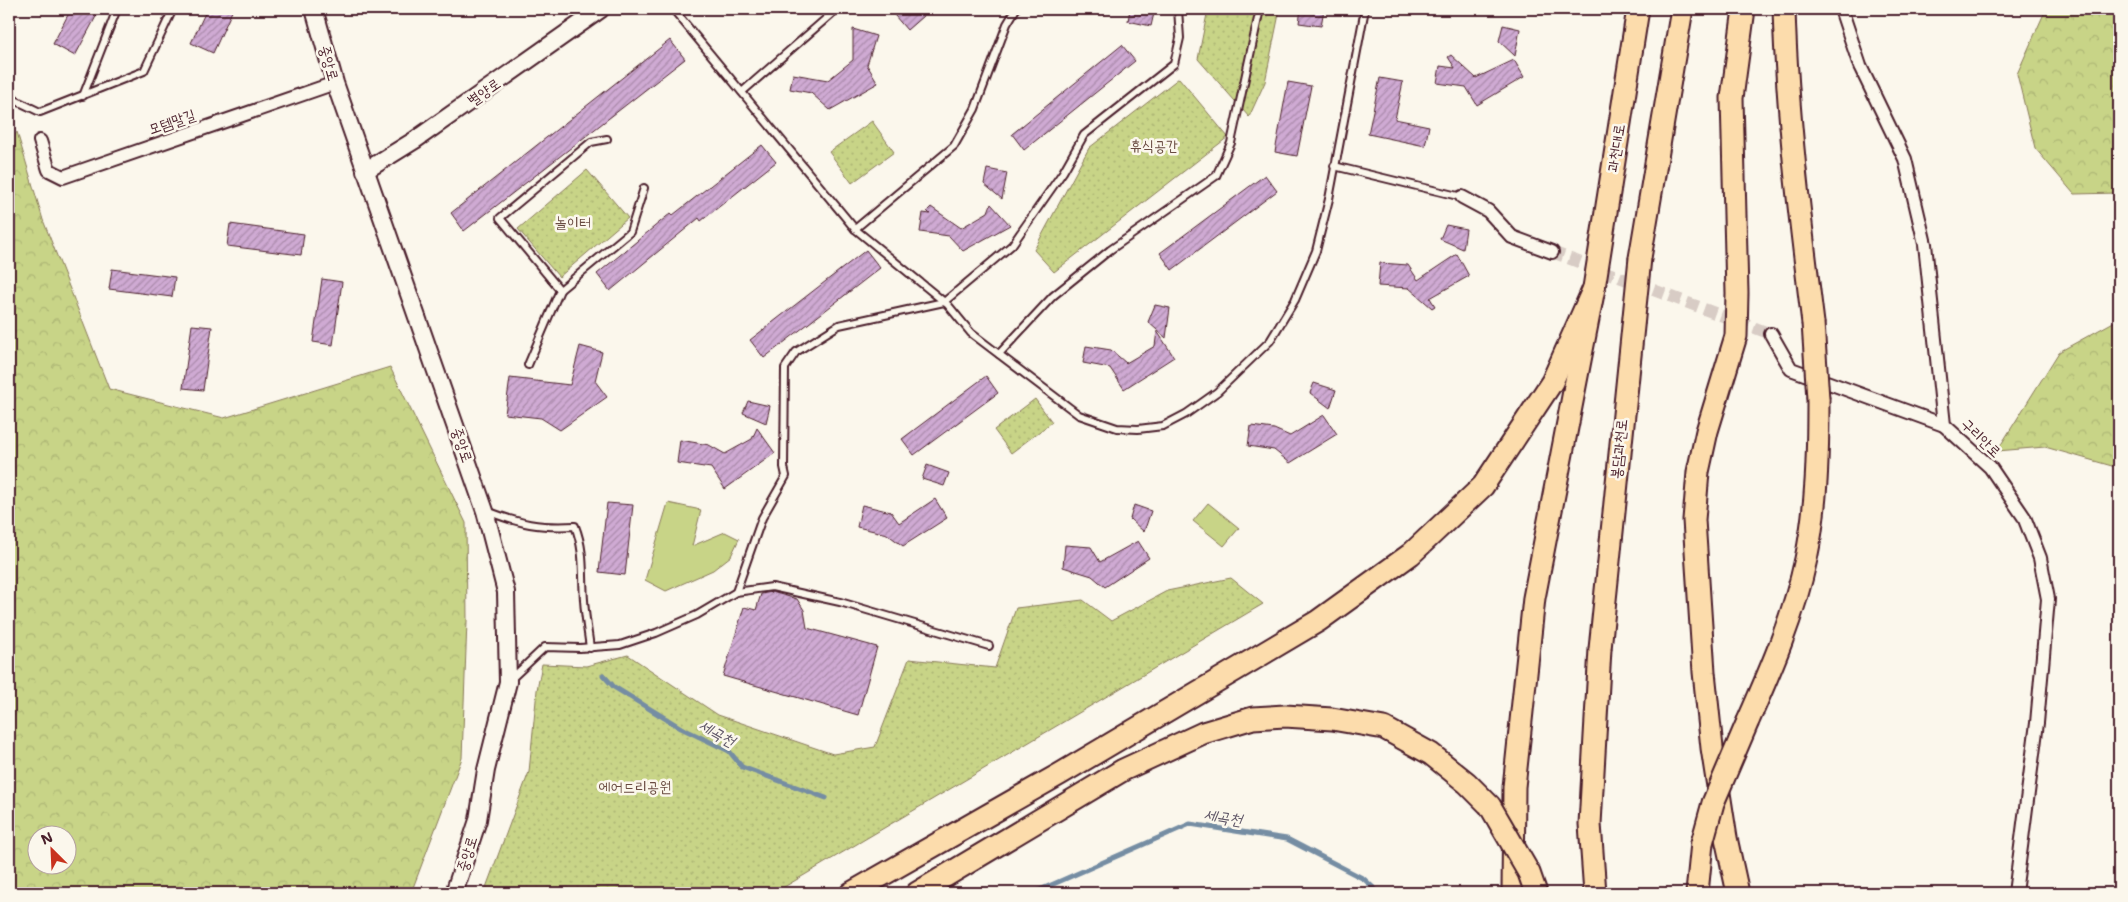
<svg xmlns="http://www.w3.org/2000/svg" width="2128" height="902" viewBox="0 0 2128 902" font-family="'Shantell Sans','Poor Story',sans-serif">
<defs>
<pattern id="green-dots" width="8" height="8" patternUnits="userSpaceOnUse" patternTransform="scale(1.25)"><rect width="8" height="8" fill="#c8d487"/><path d="M2 2h.1M6 6h.1" fill="none" stroke="#adb675" stroke-width="1.8" stroke-linecap="round"/></pattern>
<pattern id="forest-crowns" width="20" height="18" patternUnits="userSpaceOnUse" patternTransform="scale(1.25)"><rect width="20" height="18" fill="#c8d487"/><path d="M2 6a3 3 0 1 1 6 0M12 15a3 3 0 1 1 6 0" fill="none" stroke="#adb675"/></pattern>
<pattern id="building-hatch" width="6" height="6" patternUnits="userSpaceOnUse" patternTransform="scale(1.25)"><rect width="6" height="6" fill="#cfaad3"/><path d="M-1 1l2-2M0 6l6-6M5 7l2-2" fill="none" stroke="#aa8aab"/></pattern>
</defs>
<rect width="100%" height="100%" fill="#fbf7ec"/>
<filter id="ink" filterUnits="userSpaceOnUse"><feTurbulence type="fractalNoise" baseFrequency=".02" numOctaves="2"/><feDisplacementMap in="SourceGraphic" scale="10" xChannelSelector="R" yChannelSelector="G"/><feConvolveMatrix kernelMatrix="1 2 1 2 8 2 1 2 1" color-interpolation-filters="sRGB"/></filter>
<g filter="url(#ink)">
<g fill="url(#green-dots)" stroke="#897a59">
<path d="M1208 9H1280L1265 82 1249 117 1198 59Z"/>
<path d="M1179 78 1228 137 1054 272 1034 250 1089 148Z"/>
<path d="M872 121 894 152 852 183 829 152Z"/>
<path d="M587 170 628 218 559 277 518 229Z"/>
<path d="M1035 399 1052 422 1011 453 994 430Z"/>
<path d="M1231 578 1263 604 774 893H484L529 772 537 690 542 664 586 666 628 655 718 715 833 754 875 747 909 659 995 668 1016 608 1083 600 1111 621 1167 591Z"/>
</g>
<g fill="url(#forest-crowns)" stroke="#897a59" fill-rule="evenodd">
<path d="M2046 9H2119V193L2074 194 2035 148 2017 74Z"/>
<path d="M17 132 43 220 109 389 224 418 390 367 466 523 467 621 462 758 411 893H9V143ZM38 834H68V864H38Z"/>
<path d="M2119 319V468L2045 447 1997 451 2059 352Z"/>
</g>
<g fill="#c8d487" stroke="#897a59">
<path d="M668 503 701 510 692 546 725 532 739 539 731 556 713 570 666 591 645 580Z"/>
<path d="M1208 503 1239 528 1224 546 1193 521Z"/>
</g>
<g fill="none" stroke-linecap="round" stroke-linejoin="round">
<g stroke="#758da3" stroke-width="5">
<path d="M603 675 614 687 681 728 729 751 742 767 826 798"/>
<path d="M1033 893 1190 824 1287 839 1364 879 1379 893"/>
</g>
</g>
<g fill="url(#building-hatch)" stroke="#4a1f2b">
<path d="M71 9H100L75 56 53 44Z"/>
<path d="M207 9H233L213 53 191 43Z"/>
<path d="M889 9H931L907 30Z"/>
<path d="M1130 9H1155L1151 26 1128 21Z"/>
<path d="M1301 9H1324L1321 26 1299 23Z"/>
<path d="M1503 25 1520 29 1515 56 1499 41Z"/>
<path d="M853 29 876 36 867 65 878 83 830 110 811 93 790 89 793 74 828 80 853 60Z"/>
<path d="M670 40 685 59 464 231 451 213Z"/>
<path d="M1122 45 1135 61 1024 150 1012 134Z"/>
<path d="M1451 55 1476 78 1514 60 1524 77 1477 105 1466 87 1437 83 1440 66 1455 68 1448 57Z"/>
<path d="M1380 78 1403 82 1395 119 1429 126 1425 146 1368 134Z"/>
<path d="M1288 82 1311 86 1297 156 1275 152Z"/>
<path d="M762 145 776 162 701 221 699 218 610 291 597 274 671 213 673 215Z"/>
<path d="M987 169 1007 173 1002 199 984 184Z"/>
<path d="M1265 175 1277 191 1172 270 1160 253Z"/>
<path d="M991 204 1010 225 963 251 949 236 920 232 923 213 930 214 927 211 931 207 961 228 988 212Z"/>
<path d="M230 224 304 234 301 255 227 246Z"/>
<path d="M1446 225 1466 229 1463 249 1440 239Z"/>
<path d="M866 250 880 268 764 358 750 340Z"/>
<path d="M1457 254 1469 276 1430 298 1435 306 1432 308 1409 288 1378 286 1380 263 1408 265 1418 280Z"/>
<path d="M112 269 175 277 172 297 109 289Z"/>
<path d="M322 279 342 282 333 345 313 342Z"/>
<path d="M1155 305 1170 308 1166 338 1148 322Z"/>
<path d="M192 325 212 327 203 390 183 388Z"/>
<path d="M1157 331 1174 357 1124 389 1110 368 1083 363 1086 346 1111 350 1126 363 1155 346Z"/>
<path d="M580 346 602 352 595 381 607 397 560 430 541 418 505 414 510 378 570 385Z"/>
<path d="M986 376 998 393 914 455 902 439Z"/>
<path d="M1314 383 1336 390 1330 408 1310 393Z"/>
<path d="M748 401 770 406 766 423 743 413Z"/>
<path d="M1324 415 1337 434 1290 463 1274 450 1248 446 1251 426 1274 429 1290 436Z"/>
<path d="M757 428 775 453 725 489 711 468 677 463 680 440 709 445 725 454 752 439Z"/>
<path d="M927 465 949 473 944 486 922 479Z"/>
<path d="M935 499 947 518 903 546 887 534 857 527 862 505 891 512 899 523Z"/>
<path d="M607 503 633 505 625 575 599 572Z"/>
<path d="M1134 505 1151 511 1144 532 1130 519Z"/>
<path d="M1138 541 1149 558 1105 587 1092 576 1063 567 1065 545 1091 547 1100 562Z"/>
<path d="M772 592 797 599 804 610 807 628 877 647 858 715 723 676 744 607 756 610 761 594Z"/>
</g>
<g fill="none" stroke-linecap="round" stroke-linejoin="round">
<path stroke="#d8ccc5" stroke-width="12" stroke-dasharray="12 6" stroke-linecap="butt" d="M1552 252 1771 334"/>
<g stroke="#4a1f2b" stroke-width="10">
<g id="service">
<path d="M673 9 855 229 948 305 971 333 1079 415 1117 428 1138 429 1163 426 1186 414 1217 392 1270 341 1295 300 1316 251 1329 199 1365 9"/>
<path d="M742 92 837 9"/>
<path d="M9 93 15 100 40 112 144 71 173 9"/>
<path d="M83 96 117 9"/>
<path d="M1334 166 1462 197"/>
<path d="M855 229 954 146 975 109 1007 24 1016 9"/>
<path d="M560 290 630 232 644 188"/>
<path d="M999 354 1053 296 1110 250 1216 176 1231 143 1260 9"/>
<path d="M528 365 560 290 500 218 591 142 607 139"/>
<path d="M487 511C520 524 539 528 575 526 585 551 582 574 584 600 585 616 588 632 590 648"/>
<path d="M736 592 762 518 786 476 784 467 785 368 796 352 839 325 944 302 1012 245 1063 172 1084 135 1174 64 1180 38 1178 9"/>
<path d="M511 679 545 647 580 648 620 645 656 633 697 615 736 592 772 587 840 602 989 646"/>
</g>
</g>
<g stroke="#4a1f2b" stroke-width="16">
<g id="minor">
<path d="M1841 9 1860 66 1905 159 1925 244 1944 425 1990 467 2024 517 2040 558 2048 599 2037 723 2015 893"/>
<path d="M40 141 49 170 63 177 335 83"/>
<path d="M1462 197 1488 211 1512 237 1552 252"/>
<path d="M1771 334 1791 369 1944 425"/>
</g>
</g>
<g stroke="#4a1f2b" stroke-width="20">
<g id="tertiary">
<path d="M314 9 335 83 485 511 506 592 508 682 486 770 478 820 454 893"/>
<path d="M365 171 415 140 601 9"/>
</g>
</g>
<g stroke="#4a1f2b" stroke-width="25">
<g id="trunk">
<path d="M1784 9C1787 114 1800 219 1813 323"/>
<path d="M1640 258 1682 9"/>
<path d="M1748 721C1771 669 1794 616 1806 559 1817 507 1818 453 1818 399"/>
<path d="M851 893 1060 774 1318 621 1411 554 1483 486 1552 382 1594 288"/>
<path d="M917 893 1123 770 1203 733 1253 718 1285 716 1332 719 1384 728 1431 754 1467 783 1490 806"/>
<path d="M1513 893 1514 787 1534 598 1594 288 1638 9"/>
<path d="M1595 893 1590 824 1600 649"/>
<path d="M1697 893 1702 843"/>
<path d="M1738 893 1726 838 1712 748 1704 672 1694 520 1698 472 1707 431 1736 336 1737 293 1732 98 1744 9"/>
</g>
</g>
<use href="#service" stroke="#fbf7ec" stroke-width="6"/>
<use href="#minor" stroke="#fbf7ec" stroke-width="12"/>
<use href="#tertiary" stroke="#fbf7ec" stroke-width="16"/>
<use href="#trunk" stroke="#fcdcac" stroke-width="21"/>
<g stroke="#4a1f2b" stroke-width="25" stroke-linecap="butt">
<g id="trunk-bridge">
<path d="M1813 323 1818 399"/>
<path d="M1600 649 1640 258"/>
<path d="M1490 806 1529 873 1536 893"/>
<path d="M1702 843 1713 803 1748 721"/>
</g>
</g>
<use href="#trunk-bridge" stroke="#fcdcac" stroke-width="21"/>
</g>
</g>
<g text-anchor="middle" dominant-baseline="central" stroke-width="5" stroke-linejoin="round" paint-order="stroke">
<g font-size="15" fill="#4a1f2b" stroke="#fbf7ec">
<text transform="translate(329 63) rotate(74)">중앙로</text>
<text transform="translate(484 92) rotate(-35)">별양로</text>
<text transform="translate(172 122) rotate(-19)">모템말길</text>
<text transform="translate(1616 148) rotate(-81)">과천대로</text>
<text transform="translate(1981 438) rotate(44)">구리안로</text>
<text transform="translate(462 445) rotate(71)">중앙로</text>
<text transform="translate(1619 449) rotate(-84)">봉담과천로</text>
<text transform="translate(467 854) rotate(-73)">중앙로</text>
</g>
<g font-size="15" fill="#6a4c42" stroke="#fbf7ec">
<text x="1154" y="146">휴식공간</text>
<text x="573" y="223">놀이터</text>
<text x="635" y="787">에어드리공원</text>
</g>
<g font-size="16" font-style="italic" fill="#5f5667" stroke="#fbf7ec">
<text transform="translate(717 733) rotate(29)">세곡천</text>
<text transform="translate(1223 817) rotate(9)">세곡천</text>
</g>
</g>
<rect width="2128" height="902" fill="none" stroke="#fbf7ec" stroke-width="30"/>
<rect x="15" y="15" width="2098" height="872" fill="none" stroke="#4a1f2b" stroke-width="2" filter="url(#ink)"/>
<g transform="translate(52 850) rotate(336)"><circle r="24" fill="#fbf7ec" stroke="#b4a19f"/>
<path d="M0-4L9 19L0 12L-9 19Z" fill="#c8321e"/>
<text y="-8" font-size="14" font-weight="bold" text-anchor="middle" fill="#4a1f2b">N</text>
</g>
</svg>
